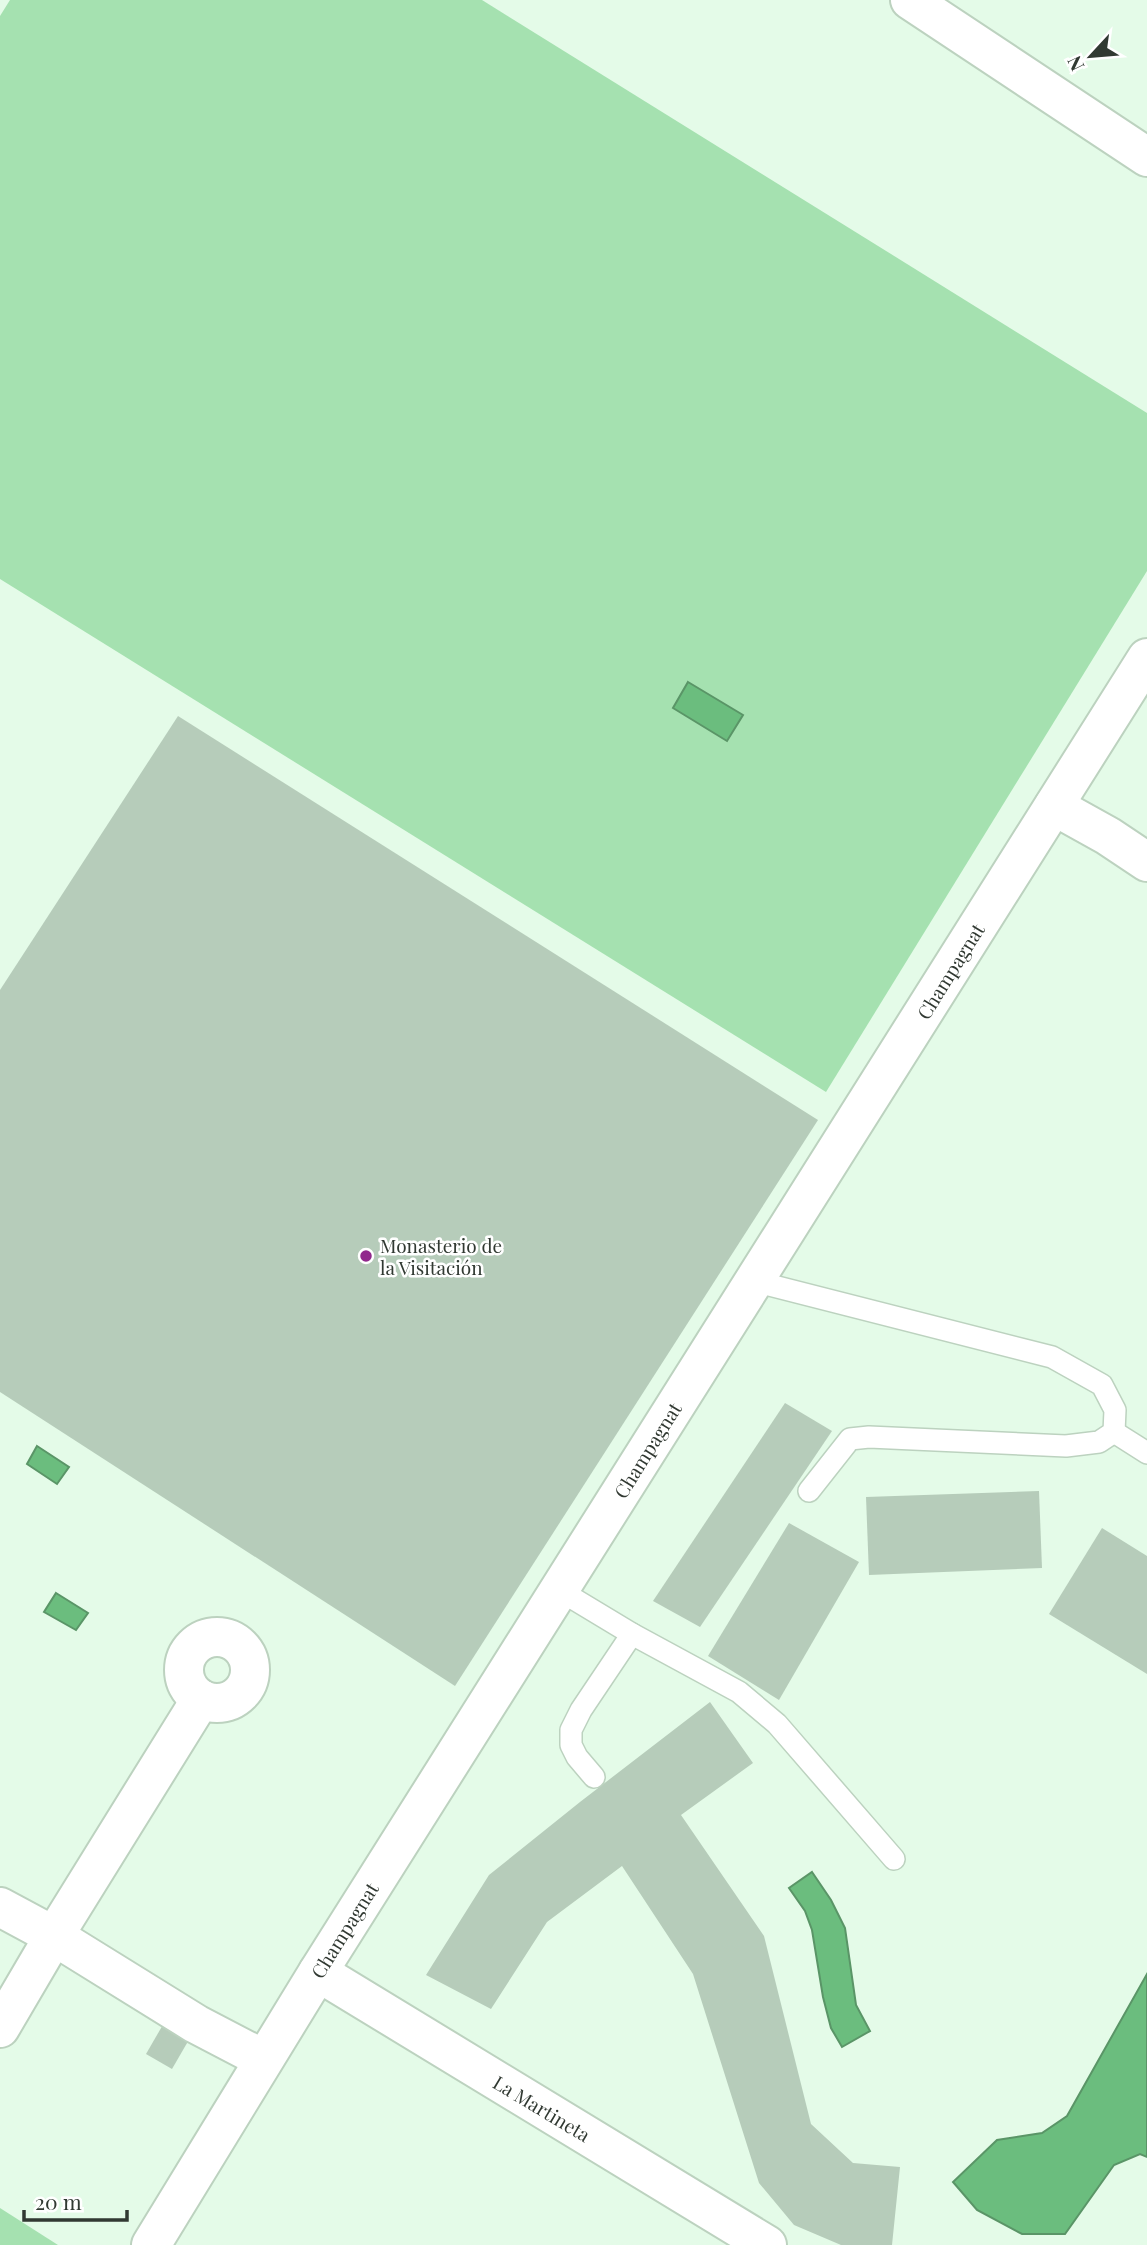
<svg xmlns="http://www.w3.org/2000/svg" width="1147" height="2245" viewBox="0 0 1147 2245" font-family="'Playfair Display',serif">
<rect width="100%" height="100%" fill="#e4fbe8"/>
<g fill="#a5e1b0">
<path d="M10 0H482L1147 413V571L826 1092 0 579V16Z"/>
<path d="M0 2208 58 2245H0Z"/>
</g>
<g fill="#6bbd7e" stroke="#5a9567" stroke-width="2">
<path d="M688 682 743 715 727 741 673 708Z"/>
<path d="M37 1446 69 1467 57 1484 27 1464Z"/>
<path d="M56 1593 88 1613 76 1630 44 1612Z"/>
<path d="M812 1872 831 1900 845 1928 856 2005 870 2031 842 2047 831 2028 823 1997 812 1930 805 1911 789 1888Z"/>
<path d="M1147 1974V2157L1140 2154 1114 2165 1065 2234H1022L977 2210 953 2182 997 2140 1042 2133 1067 2116Z"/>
</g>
<g fill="#b6ccba">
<path d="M178 716 818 1120 455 1686 0 1392V990Z"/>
<path d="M785 1403 832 1431 700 1627 653 1601Z"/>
<path d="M1039 1491 1042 1568 869 1575 866 1497Z"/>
<path d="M789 1523 859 1562 779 1700 708 1656Z"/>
<path d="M1102 1528 1147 1556V1674L1049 1614Z"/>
<path d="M710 1702 753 1763 681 1815 764 1936 811 2124 853 2163 900 2167 892 2245H841L794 2225 759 2183 693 1974 622 1866 547 1922 491 2009 426 1975 489 1875 580 1802Z"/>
<path d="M168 2016 194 2031 172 2069 146 2054Z"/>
</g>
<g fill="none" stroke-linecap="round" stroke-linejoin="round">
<g stroke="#bcd2bf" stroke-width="24">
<g id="lane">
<path d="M754 1281 1052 1357 1102 1385 1115 1410 1114 1432 1099 1442 1066 1446 869 1437 850 1439 809 1491"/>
<path d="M1114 1432 1147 1453"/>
<path d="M559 1590 632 1634 739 1692 777 1724 894 1859"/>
<path d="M594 1777 577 1757 571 1745V1730L581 1710 632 1634"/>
</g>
</g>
<g stroke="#bcd2bf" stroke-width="42">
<g id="street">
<path d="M910 0 1147 157"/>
<path d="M1054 806 1108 836 1147 862"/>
<circle cx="217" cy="1670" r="33"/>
<path d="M0 1907 54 1936 196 2024 263 2059"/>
<path d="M318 1972 767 2245"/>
<path d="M0 2028 54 1936 201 1699"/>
</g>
</g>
<g stroke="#bcd2bf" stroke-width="42">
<path id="secondary" d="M151 2245 318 1972 1147 658"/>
</g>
<use href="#lane" stroke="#fff" stroke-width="21"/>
<use href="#street" stroke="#fff" stroke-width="38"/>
<use href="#secondary" stroke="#fff" stroke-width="38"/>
</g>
<circle fill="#91288c" stroke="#fff" stroke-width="2.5" cx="366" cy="1256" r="7"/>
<g text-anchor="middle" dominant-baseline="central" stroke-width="5" stroke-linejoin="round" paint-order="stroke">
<g font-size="19" fill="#313932" stroke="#fff">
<text transform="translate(950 971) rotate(-58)">Champagnat</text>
<text transform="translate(647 1450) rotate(-58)">Champagnat</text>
<text transform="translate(344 1930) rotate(-58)">Champagnat</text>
<text transform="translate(542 2108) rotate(31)">La Martineta</text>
</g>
<g font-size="19" fill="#313932" stroke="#fff" text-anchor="start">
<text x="380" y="1245">Monasterio de<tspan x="380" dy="22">la Visitación</tspan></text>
</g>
</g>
<g transform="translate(1091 56) rotate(244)" stroke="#ffffff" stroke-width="5" paint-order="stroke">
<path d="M0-5L12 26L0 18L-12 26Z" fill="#313932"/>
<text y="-10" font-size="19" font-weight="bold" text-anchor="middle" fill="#313932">N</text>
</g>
<path d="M24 2210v10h103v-10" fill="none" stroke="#313932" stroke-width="3.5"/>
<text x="35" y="2210" font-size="21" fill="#313932" stroke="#ffffff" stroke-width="5" paint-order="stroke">20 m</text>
</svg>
